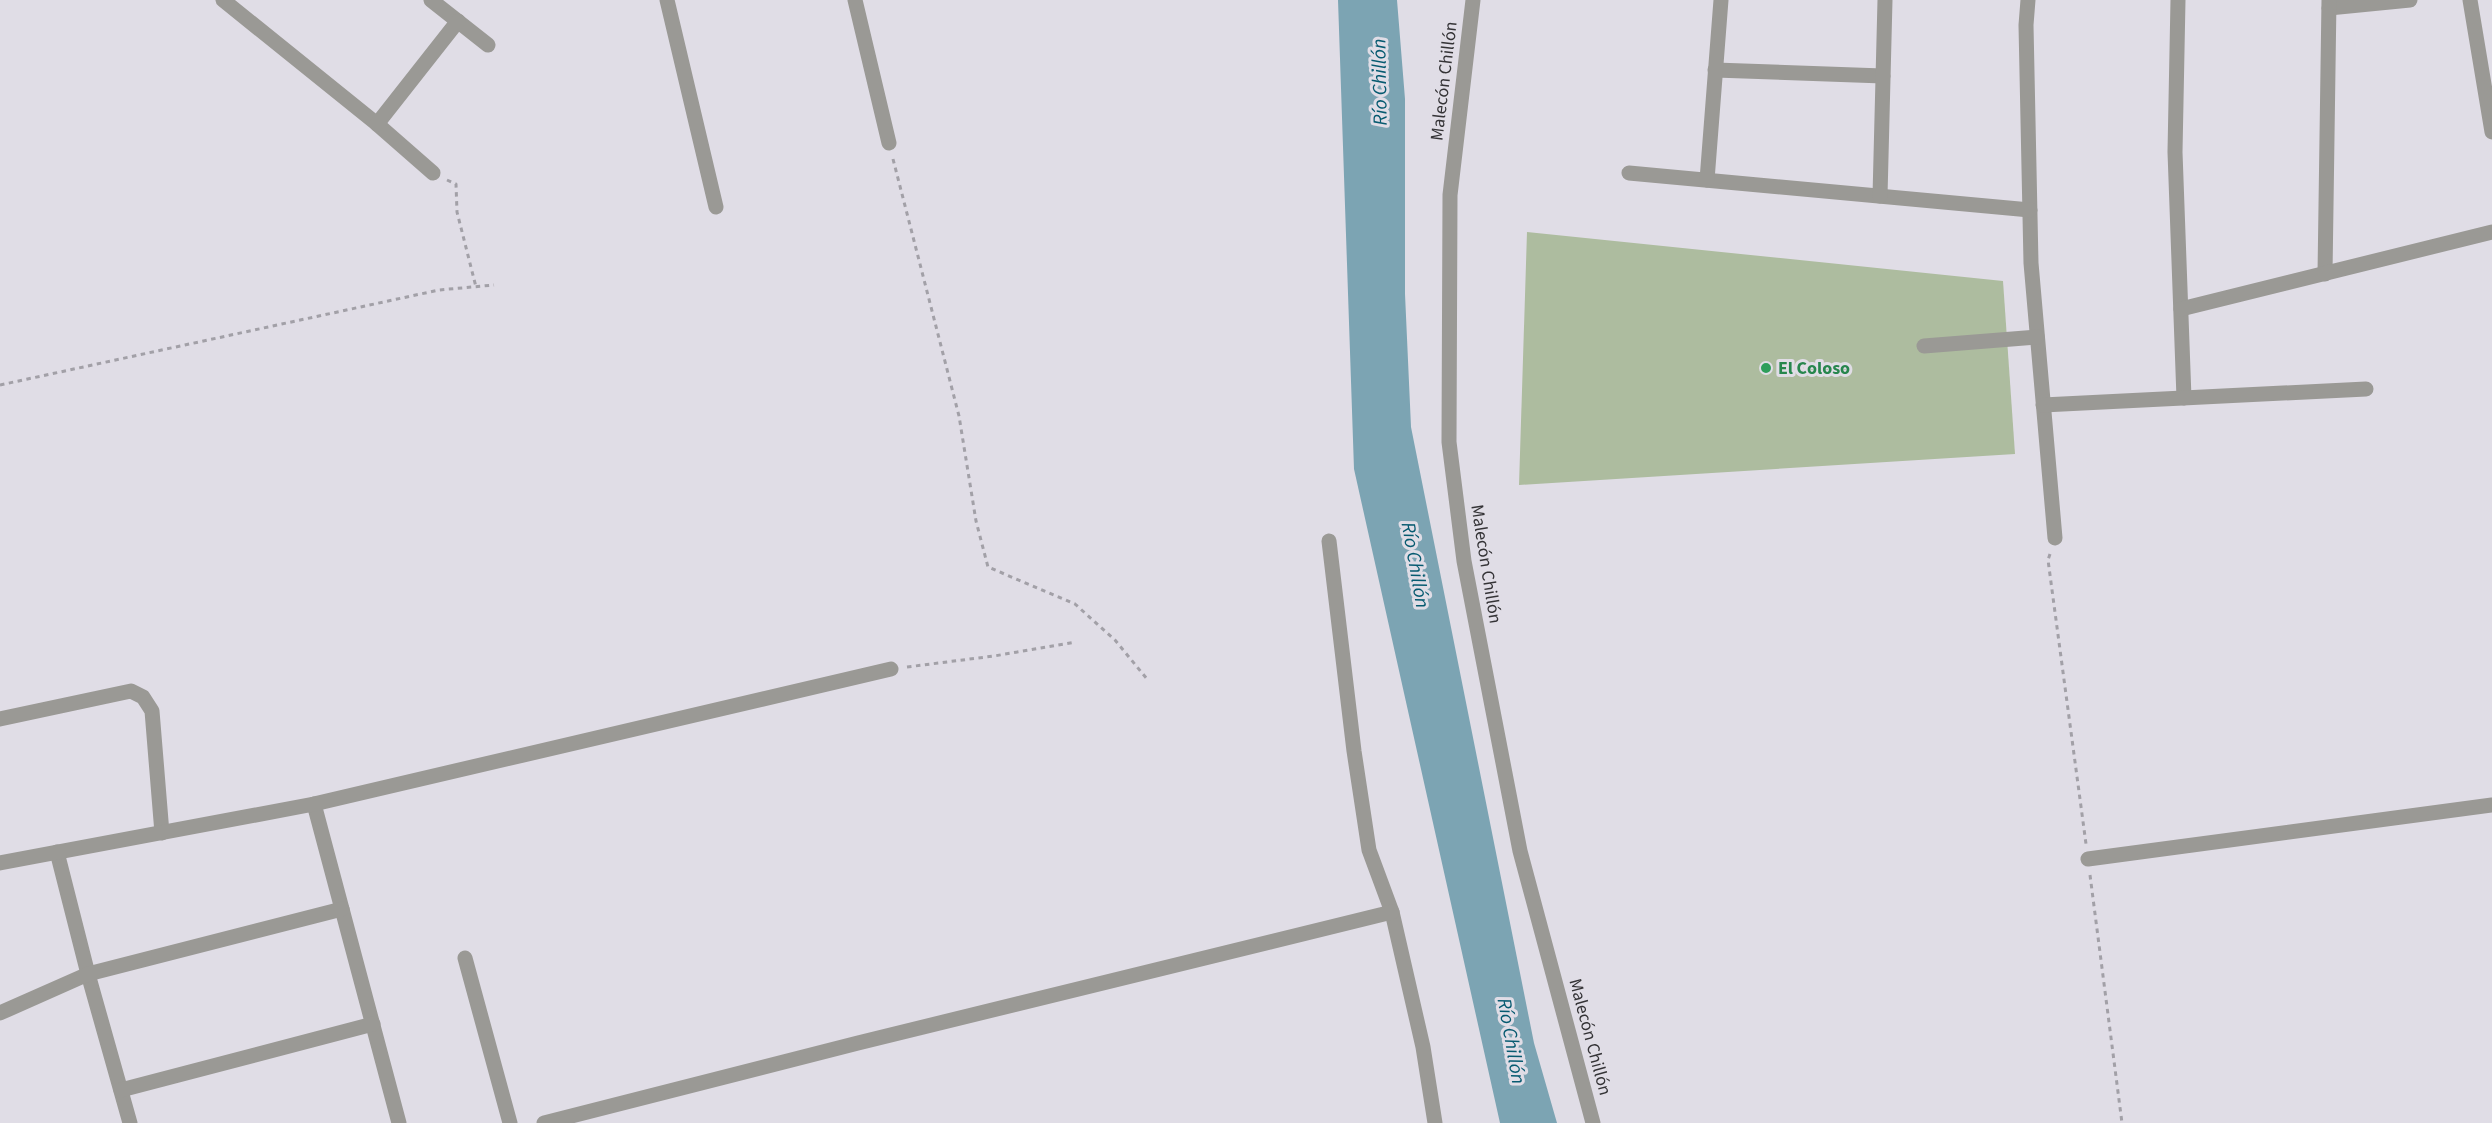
<svg xmlns="http://www.w3.org/2000/svg" width="2492" height="1123" viewBox="0 0 2492 1123" font-family="'Source Sans 3',sans-serif">
<rect width="100%" height="100%" fill="#e0dde6"/>
<path fill="#adbc9f" d="M1527 232 2003 281 2015 454 1519 485Z"/>
<path fill="#7ca4b3" d="M1338 0H1397L1405 99V294L1411 427 1534 1043 1557 1123H1500L1354 469Z"/>
<g fill="none" stroke-linecap="round" stroke-linejoin="round">
<g stroke="#a2a0a7" stroke-width="3" stroke-dasharray="4.5 4.5" stroke-linecap="butt">
<path d="M893 159 959 416 976 521 988 567 1075 604 1115 640 1147 679"/>
<path d="M447 180 456 184 457 212 476 287"/>
<path d="M0 385 439 290 494 285"/>
<path d="M2050 554 2048 560 2086 844"/>
<path d="M907 667 994 656 1076 642"/>
<path d="M2090 875 2122 1123"/>
</g>
<g stroke="#9a9995" stroke-width="15">
<path d="M223 0 377 124 433 173"/>
<path d="M431 0 488 45"/>
<path d="M667 0 716 207"/>
<path d="M855 0 889 143"/>
<path d="M1473 0 1450 195 1449 442 1464 561 1520 851 1593 1123"/>
<path d="M2028 0 2026 25 2031 263 2055 538"/>
<path d="M2178 0 2175 152 2184 398"/>
<path d="M2470 0 2492 132"/>
<path d="M2329 8 2410 0"/>
<path d="M1715 70 1883 76"/>
<path d="M377 124 458 21"/>
<path d="M1629 173 2030 210"/>
<path d="M1707 180 1721 0"/>
<path d="M1880 196 1885 0"/>
<path d="M2325 274 2329 0"/>
<path d="M2181 309 2492 232"/>
<path d="M1924 346 2037 337"/>
<path d="M2043 405 2366 389"/>
<path d="M1329 541 1354 751 1369 850 1392 912 1423 1047 1435 1123"/>
<path d="M0 719 131 691 143 697 152 711 162 833"/>
<path d="M314 804 399 1123"/>
<path d="M57 852 88 974 130 1123"/>
<path d="M2088 859 2492 805"/>
<path d="M0 863 314 804 891 669"/>
<path d="M465 958 510 1123"/>
<path d="M0 1013 88 974 342 909"/>
<path d="M121 1090 373 1024"/>
<path d="M544 1123 858 1043 1392 912"/>
</g>
</g>
<circle fill="#2e9e5b" stroke="#e0dde6" stroke-width="2" cx="1766" cy="368" r="6"/>
<g text-anchor="middle" dominant-baseline="central" stroke-width="6" stroke-linejoin="round" paint-order="stroke">
<g font-size="18" fill="#343336" stroke="#e0dde6">
<text transform="translate(1444 81) rotate(-83)">Malecón Chillón</text>
<text transform="translate(1486 564) rotate(81)">Malecón Chillón</text>
<text transform="translate(1590 1037) rotate(75)">Malecón Chillón</text>
</g>
<g font-size="18" font-weight="bold" fill="#27864d" stroke="#e0dde6" text-anchor="start">
<text x="1778" y="368">El Coloso</text>
</g>
<g font-size="20" font-style="italic" fill="#065a70" stroke="#e0dde6">
<text transform="translate(1380 82) rotate(-91)">Río Chillón</text>
<text transform="translate(1415 565) rotate(80)">Río Chillón</text>
<text transform="translate(1511 1041) rotate(80)">Río Chillón</text>
</g>
</g>
</svg>
